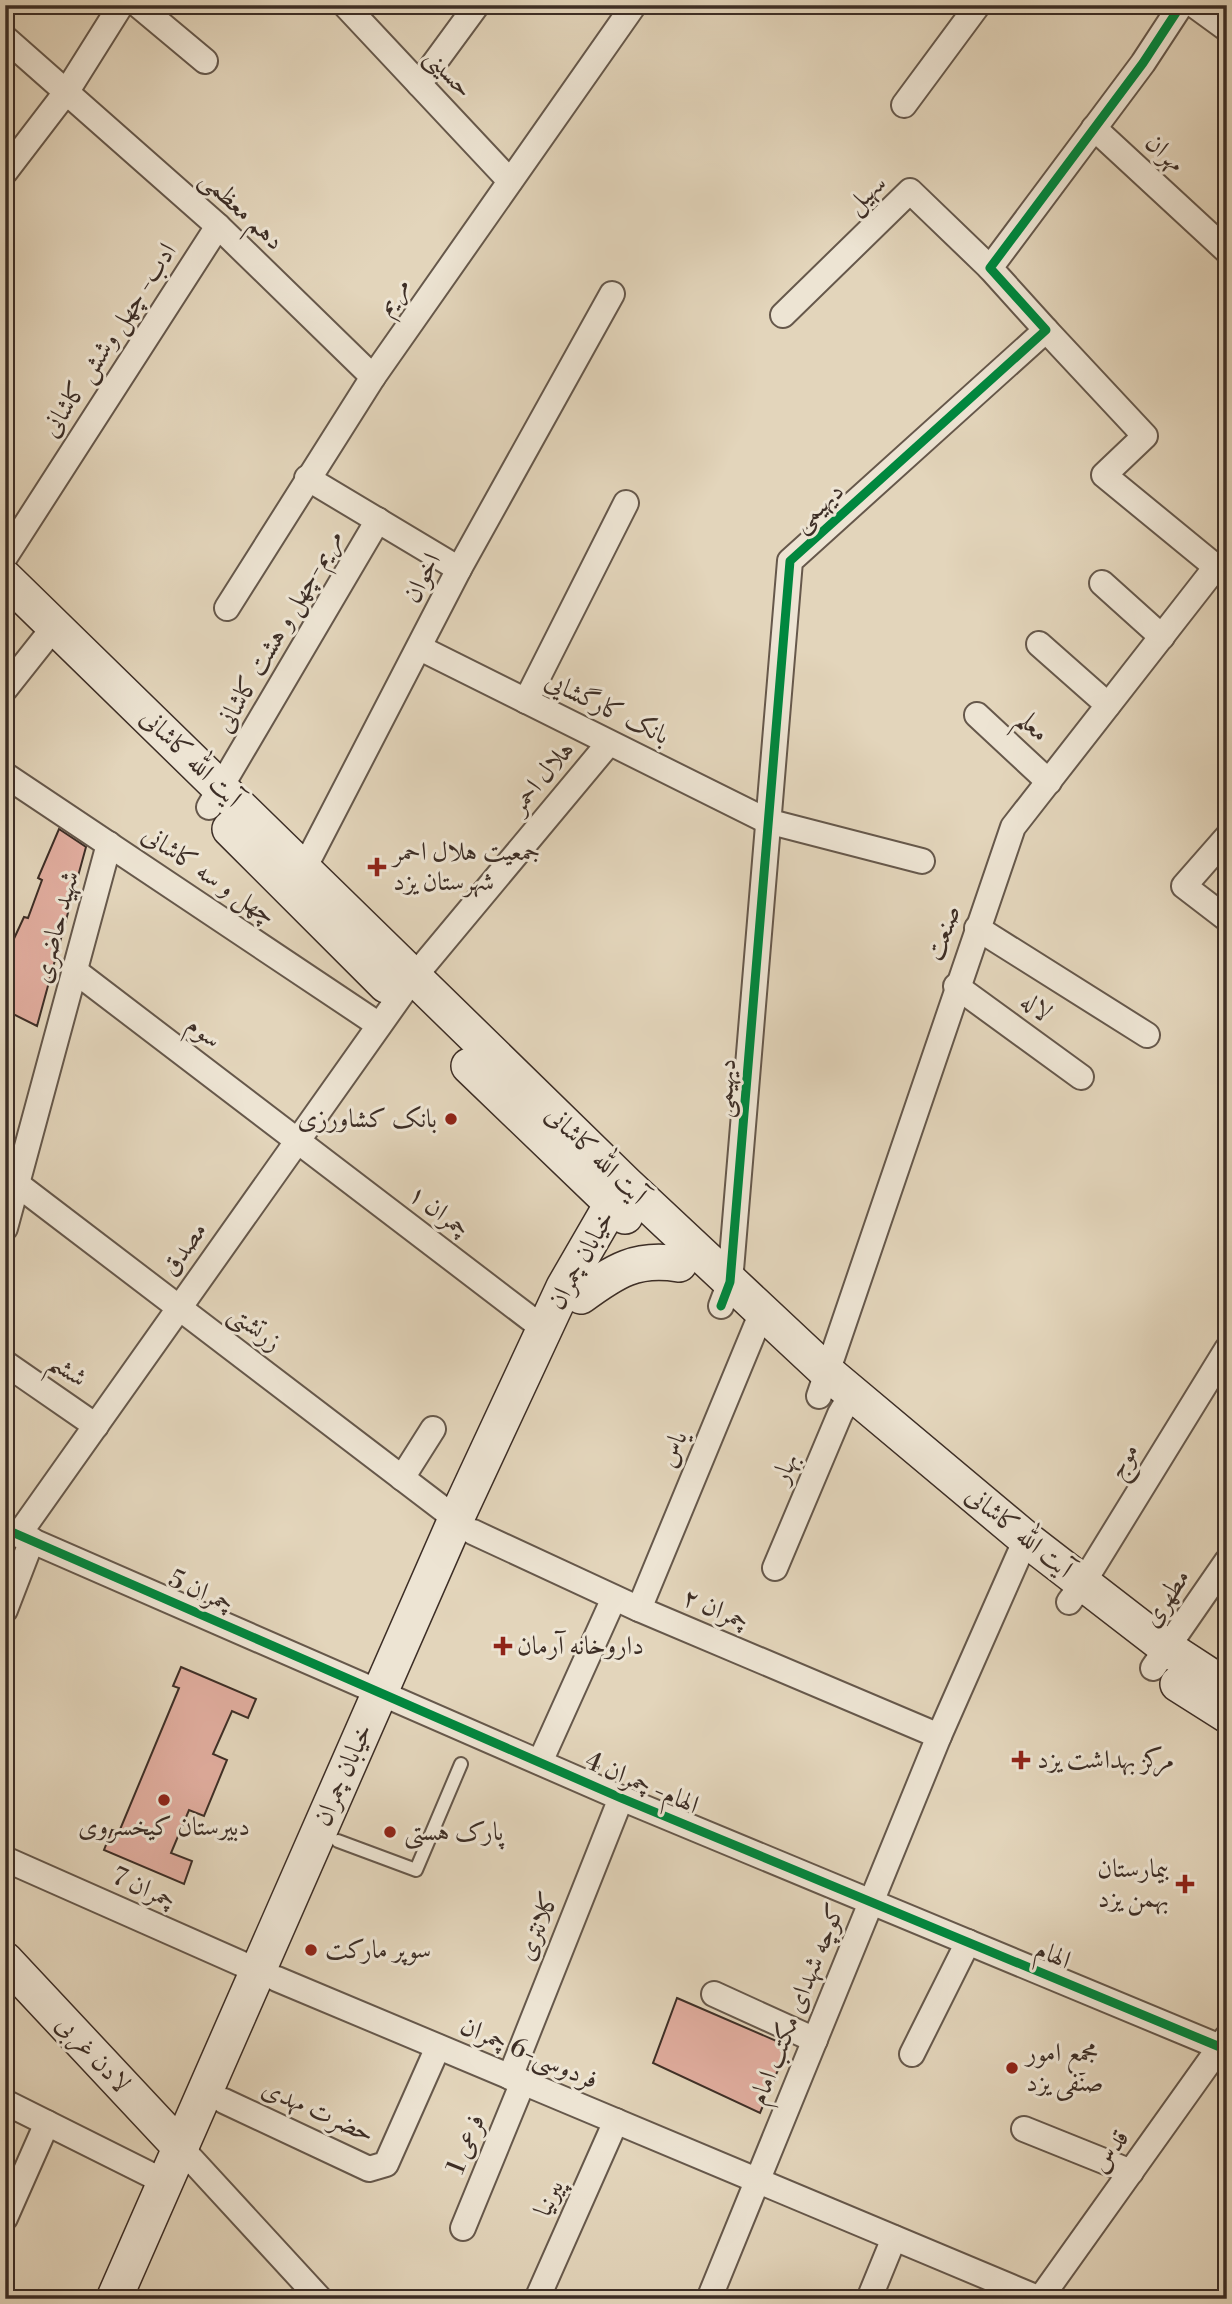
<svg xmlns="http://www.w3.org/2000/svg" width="1232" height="2304" viewBox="0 0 1232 2304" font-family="'Libre Bodoni',Amiri,serif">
<rect width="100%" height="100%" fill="#e3d5bb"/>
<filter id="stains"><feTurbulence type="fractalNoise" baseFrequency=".00286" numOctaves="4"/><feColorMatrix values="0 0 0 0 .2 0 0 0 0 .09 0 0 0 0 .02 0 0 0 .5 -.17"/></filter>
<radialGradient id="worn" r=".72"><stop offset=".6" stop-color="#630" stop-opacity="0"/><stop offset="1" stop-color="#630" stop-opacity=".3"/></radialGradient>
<g fill="#e2aea0" stroke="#3d2e26" stroke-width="2">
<path d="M59 829 86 847 37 1026 5 1010V958L24 917 28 918 42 880 38 878Z"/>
<path d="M181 1667 256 1699 248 1718 232 1711 213 1754 227 1760 204 1816 189 1810 171 1853 192 1861 184 1884 104 1850 112 1830 119 1832 179 1688 173 1686Z"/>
<path d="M677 1998 788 2046 760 2113 653 2063Z"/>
</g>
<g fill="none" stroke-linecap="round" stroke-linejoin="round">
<g stroke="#66584b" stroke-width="16">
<path id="lane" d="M338 1841 416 1870 461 1764"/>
</g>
<g stroke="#66584b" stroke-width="28">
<g id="street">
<path d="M138 5 205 61"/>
<path d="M345 5 510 181"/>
<path d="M1194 5 1227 29"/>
<path d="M5 38 218 226 373 377"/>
<path d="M419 84 477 5"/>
<path d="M904 105 978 5"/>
<path d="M1094 128 1227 251"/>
<path d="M5 172 67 91 121 5"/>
<path d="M783 315 910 191 990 268"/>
<path d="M1046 330 1145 436 1104 475 1227 576"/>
<path d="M307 478 459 569"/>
<path d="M5 557 218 226"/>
<path d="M1102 583 1162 637"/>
<path d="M227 608 373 377 634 5"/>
<path d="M1039 644 1108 705"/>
<path d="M420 648 767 821 922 861"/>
<path d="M5 689 55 626"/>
<path d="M526 701 626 503"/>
<path d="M977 715 1049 782"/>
<path d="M5 775 379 1025"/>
<path d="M209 807 378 520"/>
<path d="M1227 837 1184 886 1227 919"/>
<path d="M297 882 459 569 612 294"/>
<path d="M977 928 1147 1035"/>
<path d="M75 971 544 1329"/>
<path d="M956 986 1081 1077"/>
<path d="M17 1184 456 1519"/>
<path d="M5 1228 109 844"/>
<path d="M721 1306 730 1282 790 561 1046 330 990 268 1143 63 1181 5"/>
<path d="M5 1363 96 1426"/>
<path d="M819 1396 1013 827 1216 567"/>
<path d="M402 1478 433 1429"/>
<path d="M5 1529 621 1798 1220 2047"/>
<path d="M473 1532 639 1609 939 1736"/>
<path d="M19 1534 413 978 609 743"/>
<path d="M775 1568 840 1414 852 1394"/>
<path d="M1069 1602 1083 1583 1227 1349"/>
<path d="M639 1609 762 1312"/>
<path d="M5 1610 32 1540"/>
<path d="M1153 1668 1227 1561"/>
<path d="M540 1762 614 1598"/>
<path d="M5 1859 258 1971"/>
<path d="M277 1979 1040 2299"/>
<path d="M714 1994 815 2040"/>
<path d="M912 2054 968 1942"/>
<path d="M510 2077 621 1798"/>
<path d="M224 2101 369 2169 386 2164 438 2047"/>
<path d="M5 2102 165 2182"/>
<path d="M1024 2129 1131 2172"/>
<path d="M181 2148 320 2299"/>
<path d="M5 2218 47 2123"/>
<path d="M463 2228 523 2082"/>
<path d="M537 2299 616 2121"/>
<path d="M709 2299 939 1736 1026 1539"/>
<path d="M869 2299 894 2238"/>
<path d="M1040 2299 1227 2037"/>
</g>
</g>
<g stroke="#3d2e26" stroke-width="38">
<g id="secondary">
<path d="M5 578 625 1183 828 1373 1026 1539 1167 1648 1227 1687"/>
<path d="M230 829 386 985"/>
<path d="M469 1066 625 1216"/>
<path d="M581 1296C615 1271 636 1257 679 1264"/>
<path d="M1178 1684 1227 1715"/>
<path d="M5 1960 181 2148"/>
<path d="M114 2299 456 1519 564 1287 623 1185"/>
</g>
</g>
<use href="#lane" stroke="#ede4d3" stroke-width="12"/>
<use href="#street" stroke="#ede4d3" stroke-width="24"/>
<use href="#secondary" stroke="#ede4d3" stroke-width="35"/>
<g stroke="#ede4d3" stroke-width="13">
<g id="cycleway">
<path d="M721 1306 730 1282 790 561 1046 330 990 268 1143 63 1181 5"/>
<path d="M5 1529 621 1798 1220 2047"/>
</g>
</g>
<use href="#cycleway" stroke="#00873e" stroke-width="9"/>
</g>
<g fill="#8f2418" stroke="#ede4d3" stroke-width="2.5">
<path d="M373.5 856.5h7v7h7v7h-7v7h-7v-7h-7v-7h7z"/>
<circle cx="451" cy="1119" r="7"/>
<path d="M499.5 1635.5h7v7h7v7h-7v7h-7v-7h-7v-7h7z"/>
<path d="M1017.5 1749.5h7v7h7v7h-7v7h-7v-7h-7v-7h7z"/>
<circle cx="164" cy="1800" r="7"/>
<circle cx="390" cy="1832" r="7"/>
<path d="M1181.5 1873.5h7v7h7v7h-7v7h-7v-7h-7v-7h7z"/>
<circle cx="311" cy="1950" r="7"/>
<circle cx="1012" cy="2068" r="7"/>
</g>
<g text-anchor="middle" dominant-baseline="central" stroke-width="6" stroke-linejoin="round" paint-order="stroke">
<g font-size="26" fill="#3d2e26" stroke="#ede4d3">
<text transform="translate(449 73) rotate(47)">حسینی</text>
<text transform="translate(1165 153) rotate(43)">مهران</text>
<text transform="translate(866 194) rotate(-43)">سهیل</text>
<text transform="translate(242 210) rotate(43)">دهم معظمی</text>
<text transform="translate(393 296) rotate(-55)">مریم</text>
<text transform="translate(109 340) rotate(-57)">ادب- چهل وشش کاشانی</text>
<text transform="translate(818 507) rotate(-42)">دیهیمی</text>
<text transform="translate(422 578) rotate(-63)">اخوان</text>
<text transform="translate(279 631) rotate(-60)">مریم-چهل و هشت کاشانی</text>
<text transform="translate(607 708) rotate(26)">بانک کارگشایی</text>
<text transform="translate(1033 726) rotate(43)">معلم</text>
<text transform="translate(191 758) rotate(44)">آیت الله کاشانی</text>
<text transform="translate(542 777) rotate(-50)">هلال احمر</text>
<text transform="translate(209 875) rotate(34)">چهل و سه کاشانی</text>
<text transform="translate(56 927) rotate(-75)">شهید حاضری</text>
<text transform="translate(943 933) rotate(-70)">صنعت</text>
<text transform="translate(1036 1007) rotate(36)">لاله</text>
<text transform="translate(204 1032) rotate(37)">سوم</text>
<text transform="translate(725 1088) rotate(-85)">دیهیمی</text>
<text transform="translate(596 1155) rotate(44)">آیت الله کاشانی</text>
<text transform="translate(439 1211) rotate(37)">چمران ۱</text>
<text transform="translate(184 1249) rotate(-55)">مصدق</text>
<text transform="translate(581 1260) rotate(-61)">خیابان چمران</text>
<text transform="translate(255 1328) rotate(37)">زرتشتی</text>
<text transform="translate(68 1370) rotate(35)">ششم</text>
<text transform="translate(673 1449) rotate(-67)">یاس</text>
<text transform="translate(1123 1461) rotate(-59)">موج</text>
<text transform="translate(785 1468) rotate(-67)">بهار</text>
<text transform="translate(1019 1532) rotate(39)">آیت الله کاشانی</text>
<text transform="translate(201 1591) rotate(24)">چمران 5</text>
<text transform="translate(1166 1598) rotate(-56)">مطهری</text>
<text transform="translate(716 1609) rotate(23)">چمران ۲</text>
<text transform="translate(343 1775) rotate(-66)">خیابان چمران</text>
<text transform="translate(642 1783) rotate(23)">الهام- چمران 4</text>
<text transform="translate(144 1888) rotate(24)">چمران 7</text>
<text transform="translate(538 1926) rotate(-68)">کلانتری</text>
<text transform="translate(1053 1955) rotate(23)">الهام</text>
<text transform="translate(797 2004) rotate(-68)">کوچه شهدای مکتب امام</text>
<text transform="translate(529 2053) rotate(23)">فردوسی-6 چمران</text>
<text transform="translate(93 2054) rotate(47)">لادن غربی</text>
<text transform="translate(318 2111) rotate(24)">حضرت مهدی</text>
<text transform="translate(466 2144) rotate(-68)">فرعی 1</text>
<text transform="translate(1110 2151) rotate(-54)">قدس</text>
<text transform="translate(549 2198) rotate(-66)">پیرنیا</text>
</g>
<g font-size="26" fill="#3d2e26" stroke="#ede4d3" text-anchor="start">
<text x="393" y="852">جمعیت هلال احمر<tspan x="393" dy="30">شهرستان یزد</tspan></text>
<text x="437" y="1119" text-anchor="end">بانک کشاورزی</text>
<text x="517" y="1646">داروخانه آرمان</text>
<text x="1037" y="1760">مرکز بهداشت یزد</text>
<text x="164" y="1827" text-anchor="middle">دبیرستان کیخسروی</text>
<text x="404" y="1832">پارک هستی</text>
<text x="1169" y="1869" text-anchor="end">بیمارستان<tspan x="1169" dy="30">بهمن یزد</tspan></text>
<text x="325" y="1950">سوپر مارکت</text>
<text x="1026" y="2053">مجمع امور<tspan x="1026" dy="30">صنفی یزد</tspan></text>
</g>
</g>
<rect width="1232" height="2304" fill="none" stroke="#e3d5bb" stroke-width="28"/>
<rect x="7" y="7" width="1218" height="2290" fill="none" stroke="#3d2e26" stroke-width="3.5"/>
<rect x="14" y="14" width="1204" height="2276" fill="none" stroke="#3d2e26" stroke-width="2"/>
<rect width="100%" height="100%" filter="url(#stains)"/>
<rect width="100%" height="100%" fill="url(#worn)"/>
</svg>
